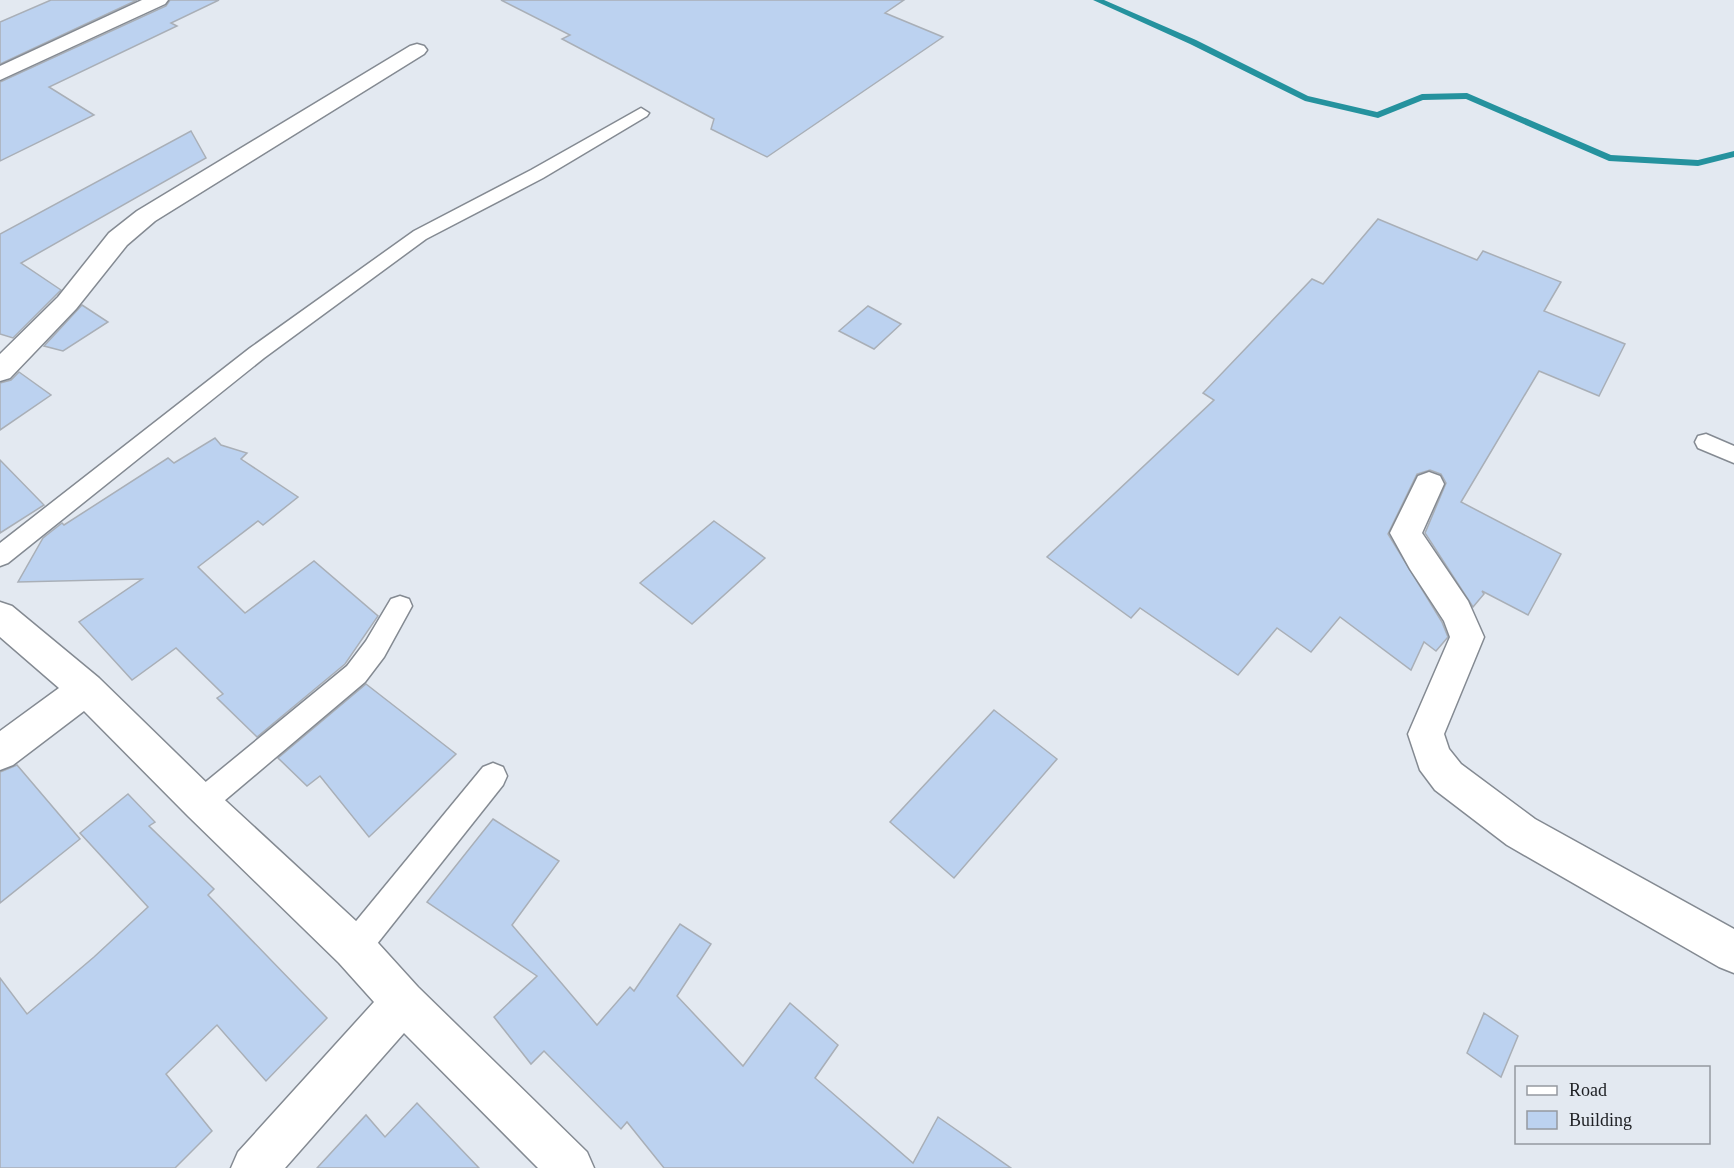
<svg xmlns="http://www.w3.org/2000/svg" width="1734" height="1168" viewBox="0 0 1734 1168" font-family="'Times New Roman',serif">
<rect width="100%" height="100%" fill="#e3e9f1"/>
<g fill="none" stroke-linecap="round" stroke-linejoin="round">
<path fill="#25929e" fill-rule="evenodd" d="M1093 0H1104L1196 40 1308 96 1377 112 1422 94 1467 93 1611 155 1698 160 1734 151V157L1698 166 1609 161 1466 99 1423 100 1378 118 1305 101 1190 44Z"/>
</g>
<g fill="#bcd2f0" stroke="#a9afb7" stroke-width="1.5">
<path d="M51 0H137L0 64V22Z"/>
<path d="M170 0H219L171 23 177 26 49 87 94 115 0 161V82L166 6Z"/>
<path d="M501 0H904L885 13 943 37 767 157 711 129 714 119 562 39 570 35Z"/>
<path d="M191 131 206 158 21 263 61 290 13 338 0 334V234Z"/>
<path d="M1378 219 1477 260 1483 251 1561 282 1544 311 1625 344 1599 396 1539 371 1461 502 1561 554 1528 615 1482 591 1484 594 1473 607 1425 533 1446 483 1441 474 1430 470 1417 474 1388 534 1442 622 1448 637 1436 651 1424 642 1411 670 1340 617 1311 652 1277 628 1238 675 1140 608 1131 618 1047 557 1214 400 1203 393 1312 279 1323 284Z"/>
<path d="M82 305 108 322 63 351 44 346Z"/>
<path d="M868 306 901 324 874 349 839 331Z"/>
<path d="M19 372 51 395 0 430V383L11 380Z"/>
<path d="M215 438 221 445 247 453 241 459 298 497 263 525 258 521 198 567 245 613 314 561 378 616 345 664 257 737 217 698 223 694 176 648 132 680 79 622 142 579 18 582 43 538 62 523 64 525 168 458 174 463Z"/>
<path d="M0 460 44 505 0 533Z"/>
<path d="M714 521 765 558 692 624 640 583Z"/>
<path d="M366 684 456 754 369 837 320 776 307 786 278 758Z"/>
<path d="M994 710 1057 759 954 878 890 822Z"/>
<path d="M17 765 80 839 0 903V772Z"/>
<path d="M128 794 155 822 149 826 214 889 208 895 327 1018 266 1081 217 1025 166 1074 212 1131 175 1168H0V978L27 1014 94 957 148 907 80 833Z"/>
<path d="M493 819 559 861 512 925 597 1025 630 987 634 991 680 924 711 944 677 996 743 1066 790 1003 838 1045 815 1078 913 1163 938 1117 1011 1168H664L627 1122 621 1129 544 1051 531 1064 494 1017 537 976 427 902Z"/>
<path d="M1484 1013 1518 1036 1501 1077 1467 1053Z"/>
<path d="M417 1103 479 1168H317L366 1115 385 1137Z"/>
</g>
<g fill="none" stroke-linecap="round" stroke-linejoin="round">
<g stroke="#848a92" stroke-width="3">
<g id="lane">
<path d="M641 108 649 113 647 116 543 178 426 239 264 358 8 563 0 566V543L250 348 414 231 531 170Z"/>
<path d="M1706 434 1734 446V463L1698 448 1695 442 1698 436Z"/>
<path d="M400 596 409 599 412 606 384 657 365 682 211 812 201 816 191 812 187 803 191 794 347 666 366 641 391 599Z"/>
<path d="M493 763 503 767 507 776 503 785 365 959 354 963 343 959 339 948 343 937 483 767Z"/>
</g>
</g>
<g stroke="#848a92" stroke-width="3">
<g id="street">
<path d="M142 0H168L165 4 0 80V66Z"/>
<path d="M417 44 424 46 427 50 424 54 155 221 127 245 76 309 10 378 0 381V354L58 297 109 233 137 211 410 46Z"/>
<path d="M1429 472 1440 476 1444 484 1422 533 1468 601 1484 637 1444 734 1449 749 1461 764 1535 819 1734 929V973L1719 967 1507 845 1435 790 1420 770 1408 734 1450 637 1444 621 1410 569 1390 533 1418 476Z"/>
<path d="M0 602 12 606 99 678 214 790 369 933 418 987 587 1152 594 1168H538L404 1033 285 1168H231L238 1152 374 1002 339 963 188 816 84 711 13 765 0 770V731L59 688 0 637Z"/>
</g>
</g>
<use href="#lane" fill="#fff" fill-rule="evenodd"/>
<use href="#street" fill="#fff" fill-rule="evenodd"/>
</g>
<rect x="1515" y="1066" width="195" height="78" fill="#e3e9f1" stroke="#9599a0" stroke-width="1.5"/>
<rect x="1527" y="1086" width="30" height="9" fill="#ffffff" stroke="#9599a0" stroke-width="1.5"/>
<text x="1569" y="1096" font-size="18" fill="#202226">Road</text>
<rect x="1527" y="1111" width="30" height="18" fill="#bcd2f0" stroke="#9599a0" stroke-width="1.5"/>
<text x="1569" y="1126" font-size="18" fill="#202226">Building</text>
</svg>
